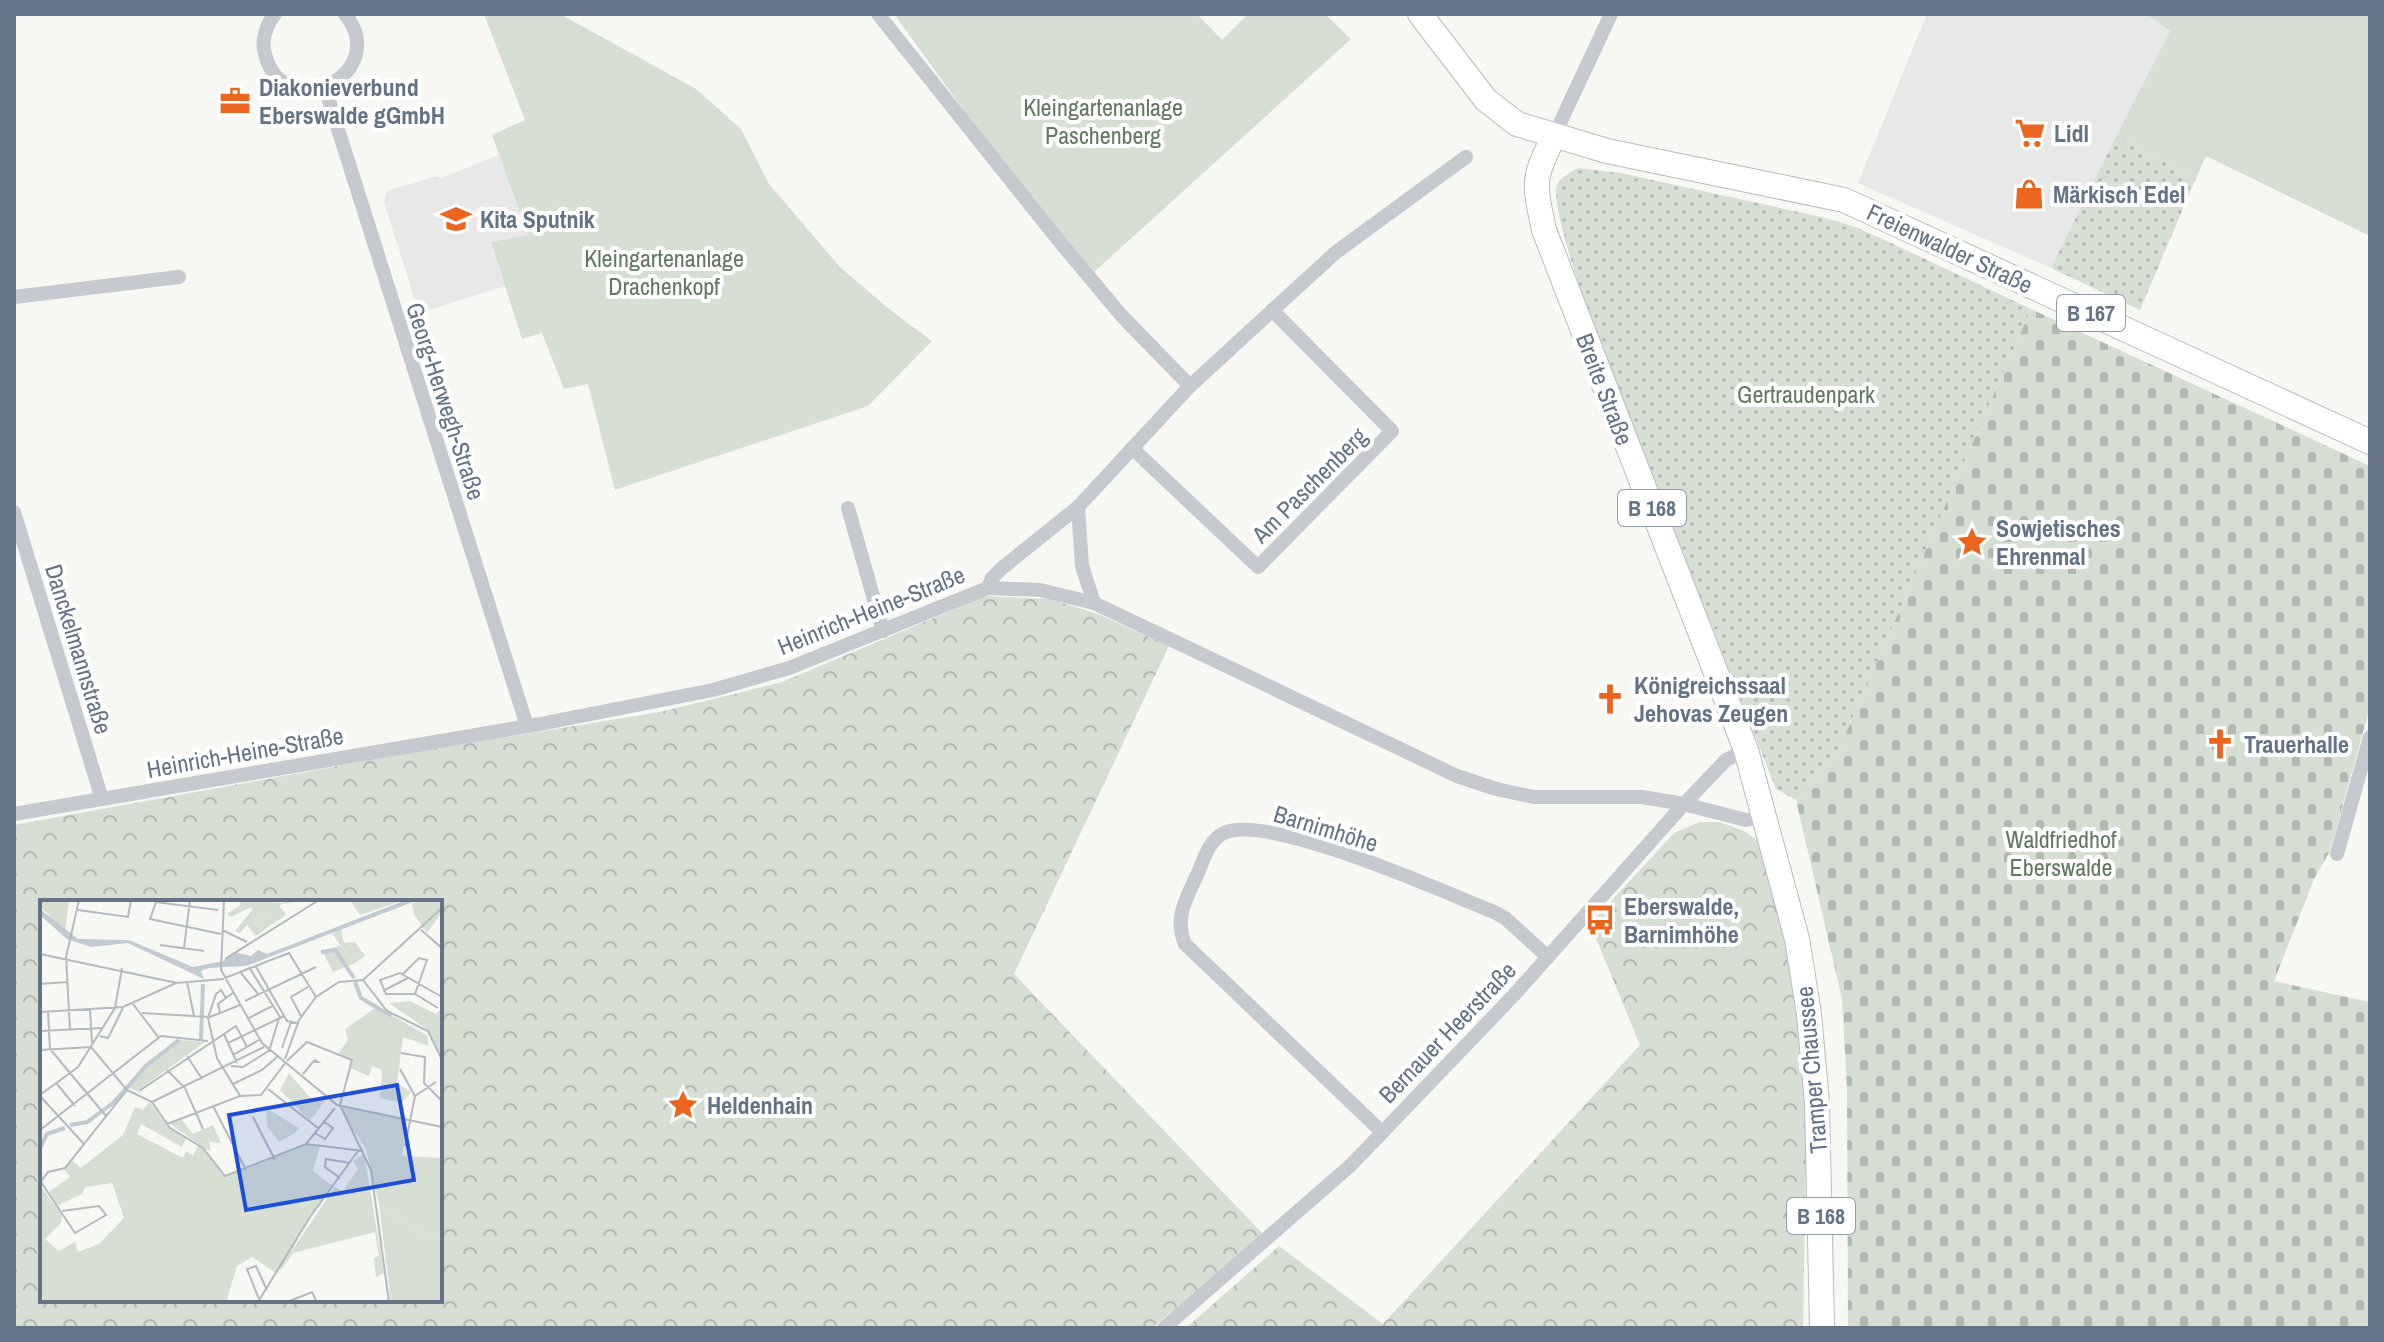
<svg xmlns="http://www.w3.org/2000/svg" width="2384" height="1342" viewBox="0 0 2384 1342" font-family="'Archivo Narrow',sans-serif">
<defs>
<pattern id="grass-dots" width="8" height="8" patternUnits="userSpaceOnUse" patternTransform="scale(2)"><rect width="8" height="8" fill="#d7dfd4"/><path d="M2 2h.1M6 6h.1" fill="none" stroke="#b2b9b2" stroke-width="1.8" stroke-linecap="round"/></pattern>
<pattern id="forest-crowns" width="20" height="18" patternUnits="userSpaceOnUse" patternTransform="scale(2)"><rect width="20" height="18" fill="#d7dfd4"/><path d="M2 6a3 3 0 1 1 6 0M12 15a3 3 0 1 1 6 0" fill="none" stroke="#b2b9b2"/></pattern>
<pattern id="cemetery-stones" width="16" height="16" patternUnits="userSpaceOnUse" patternTransform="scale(2)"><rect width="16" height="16" fill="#d7dfd4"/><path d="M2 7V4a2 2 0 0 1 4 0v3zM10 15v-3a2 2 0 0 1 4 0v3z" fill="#b2b9b2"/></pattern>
</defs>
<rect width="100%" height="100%" fill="#f7f7f3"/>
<g fill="#e7e8e7">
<path d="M1927 14H2146L2170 31 2051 268 1858 183Z"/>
<path d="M499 155 528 235 491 242 505 286 419 313 384 202 387 191 436 176 441 178Z"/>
</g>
<g fill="url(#grass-dots)">
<path d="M2116 137 2196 178 2140 310 2051 268Z"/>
<path d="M1578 168 1621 173 1821 217 1853 226 1893 244 2031 309 1836 756 1796 800 1776 789 1587 310C1581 289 1548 198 1558 183 1562 176 1571 172 1578 168Z"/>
</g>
<g fill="url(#forest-crowns)" fill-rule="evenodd">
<path d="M986 596 1050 599 1098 614 1169 646 1014 974 1264 1235 1152 1328H14V825L426 750 660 712 782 682ZM42 902H440V1300H42Z"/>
<path d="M1700 822H1719L1744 831 1761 843 1781 900 1807 1096 1803 1328H1186L1279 1246 1383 1324 1640 1045 1590 924 1674 833Z"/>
</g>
<path fill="url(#cemetery-stones)" d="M2031 309 2370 466V707L2330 851 2314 879 2274 981 2370 1002V1328H1848L1847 1088 1842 999 1796 800 1836 756Z"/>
<g fill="#d7dfd4">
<path d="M484 14H560L696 89 741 129 769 184 840 267 889 309 932 341 868 406 615 490 588 384 564 389 542 333 522 339 491 242 528 235 492 135 525 120Z"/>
<path d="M894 14H1197L1222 40 1248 14H1325L1351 39 1093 273 1055 236Z"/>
<path d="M2146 14H2370V236L2206 156 2196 178 2116 137 2170 31Z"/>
</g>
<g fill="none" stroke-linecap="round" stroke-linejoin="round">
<g stroke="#b9bcc0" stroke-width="26">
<g id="primary">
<path d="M1420 14 1486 100 1517 124 1607 151 1844 200 2370 442"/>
<path d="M1554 136C1532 180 1534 182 1544 230L1746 750 1797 939 1809 1014 1817 1103 1822 1328"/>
</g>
</g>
<g stroke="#c6c9cd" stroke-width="14">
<path d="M275 14C266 25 261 41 265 54 284 127 393 74 345 14"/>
<path d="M878 14 1055 236 1121 315 1190 386"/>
<path d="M325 88 527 726"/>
<path d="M1554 136 1611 14"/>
<path d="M14 297 179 277"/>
<path d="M1132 448 1258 567 1392 431 1272 310"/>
<path d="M1078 507 1082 566 1094 603"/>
<path d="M848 508 883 631"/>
<path d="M14 512 102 799"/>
<path d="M988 588 992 578 1002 568 1078 507 1190 386 1335 253 1466 157"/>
<path d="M14 814 540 724 713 690 789 668 988 588 1040 590 1094 603 1457 776 1496 789 1534 797H1642L1684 804 1746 820 1765 816"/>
<path d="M2337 854 2370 737"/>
<path d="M1382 1132 1185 944C1174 918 1186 899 1197 875 1203 862 1208 842 1222 834 1263 810 1446 893 1494 912L1505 918 1548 957"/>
<path d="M1164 1328 1351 1165 1514 995 1684 804 1726 760 1746 750"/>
</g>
<use href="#primary" stroke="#fff" stroke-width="24"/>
</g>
<defs>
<g id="office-bare" transform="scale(2.4)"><path d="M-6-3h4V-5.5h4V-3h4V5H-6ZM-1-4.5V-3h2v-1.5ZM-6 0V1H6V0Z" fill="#eb651f" stroke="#fff" stroke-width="2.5" paint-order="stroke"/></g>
<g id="supermarket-bare" transform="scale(2.4)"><path d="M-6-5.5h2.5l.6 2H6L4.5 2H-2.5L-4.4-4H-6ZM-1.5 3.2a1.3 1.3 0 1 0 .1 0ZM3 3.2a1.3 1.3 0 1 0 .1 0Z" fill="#eb651f" stroke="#fff" stroke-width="2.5" paint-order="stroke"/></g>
<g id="shop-bare" transform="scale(2.4)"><path d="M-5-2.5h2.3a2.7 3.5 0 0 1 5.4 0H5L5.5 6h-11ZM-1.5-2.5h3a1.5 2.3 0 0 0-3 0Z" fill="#eb651f" stroke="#fff" stroke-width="2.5" paint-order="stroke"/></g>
<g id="school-bare" transform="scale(2.4)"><path d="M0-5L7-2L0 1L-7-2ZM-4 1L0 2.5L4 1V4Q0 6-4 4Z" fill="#eb651f" stroke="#fff" stroke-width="2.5" paint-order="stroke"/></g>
<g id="sight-bare" transform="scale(2.4)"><path d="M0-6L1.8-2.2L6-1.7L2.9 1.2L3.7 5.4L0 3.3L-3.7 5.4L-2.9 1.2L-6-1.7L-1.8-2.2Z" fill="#eb651f" stroke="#fff" stroke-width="2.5" paint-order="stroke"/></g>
<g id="church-bare" transform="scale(2.4)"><path d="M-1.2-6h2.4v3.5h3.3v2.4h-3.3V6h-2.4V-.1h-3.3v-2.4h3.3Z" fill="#eb651f" stroke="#fff" stroke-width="2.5" paint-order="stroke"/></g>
<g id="bus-bare" transform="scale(2.4)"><path d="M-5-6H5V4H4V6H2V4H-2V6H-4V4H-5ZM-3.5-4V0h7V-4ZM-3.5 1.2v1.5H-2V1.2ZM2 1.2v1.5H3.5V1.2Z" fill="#eb651f" stroke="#fff" stroke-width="2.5" paint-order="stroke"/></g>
</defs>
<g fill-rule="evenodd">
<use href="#office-bare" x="235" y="101"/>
<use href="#supermarket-bare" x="2030" y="133"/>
<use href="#shop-bare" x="2029" y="194"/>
<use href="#school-bare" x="456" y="219"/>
<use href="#sight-bare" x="1972" y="542"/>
<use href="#church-bare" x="1610" y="699"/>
<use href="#church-bare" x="2220" y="744"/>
<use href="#bus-bare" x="1600" y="920"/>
<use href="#sight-bare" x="683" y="1105"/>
</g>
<g text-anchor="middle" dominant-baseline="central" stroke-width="8" stroke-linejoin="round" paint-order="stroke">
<g fill="#fff" stroke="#929daa" stroke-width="2">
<rect x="2057" y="295" width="68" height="36" rx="6"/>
<rect x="1618" y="490" width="68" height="36" rx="6"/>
<rect x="1787" y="1198" width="68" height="36" rx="6"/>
</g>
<g font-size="22" font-weight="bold" fill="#647386">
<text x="2091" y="313">B 167</text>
<text x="1652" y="508">B 168</text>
<text x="1821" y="1216">B 168</text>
</g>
<g font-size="24" font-weight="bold" fill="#647386" stroke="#fff" text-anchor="start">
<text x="259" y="87">Diakonieverbund<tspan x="259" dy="28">Eberswalde gGmbH</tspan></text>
<text x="2054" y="133">Lidl</text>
<text x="2053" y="194">Märkisch Edel</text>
<text x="480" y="219">Kita Sputnik</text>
<text x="1996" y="528">Sowjetisches<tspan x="1996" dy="28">Ehrenmal</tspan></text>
<text x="1634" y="685">Königreichssaal<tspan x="1634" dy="28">Jehovas Zeugen</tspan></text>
<text x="2244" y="744">Trauerhalle</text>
<text x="1624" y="906">Eberswalde,<tspan x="1624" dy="28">Barnimhöhe</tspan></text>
<text x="707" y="1105">Heldenhain</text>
</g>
<g font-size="24" fill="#627860" stroke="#fff">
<text x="1103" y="107">Kleingartenanlage<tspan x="1103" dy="28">Paschenberg</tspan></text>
<text x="664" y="258">Kleingartenanlage<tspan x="664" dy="28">Drachenkopf</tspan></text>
<text x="1806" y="394">Gertraudenpark</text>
<text x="2061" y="839">Waldfriedhof<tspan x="2061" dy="28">Eberswalde</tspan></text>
</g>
<g font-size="24" fill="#647386" stroke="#fff">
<text transform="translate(1950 248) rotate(25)">Freienwalder Straße</text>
<text transform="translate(1605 389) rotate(69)">Breite Straße</text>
<text transform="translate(446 401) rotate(72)">Georg-Herwegh-Straße</text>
<text transform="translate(1309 485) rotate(-45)">Am Paschenberg</text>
<text transform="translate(871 610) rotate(-22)">Heinrich-Heine-Straße</text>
<text transform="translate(79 649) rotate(73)">Danckelmannstraße</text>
<text transform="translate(245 752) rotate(-10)">Heinrich-Heine-Straße</text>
<text transform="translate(1326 828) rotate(17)">Barnimhöhe</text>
<text transform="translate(1447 1032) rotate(-46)">Bernauer Heerstraße</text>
<text transform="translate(1811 1070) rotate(-95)">Tramper Chaussee</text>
</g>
</g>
<g transform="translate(40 900)">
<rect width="402" height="402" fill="#f7f7f3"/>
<path d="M310 0H364L320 15ZM213 9 219 22 227 18 231 25 216 36 207 25 200 33 195 31ZM300 45 315 63 293 72 283 53ZM139 140 165 142 97 191 87 187 103 165ZM302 208 336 212 326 249 305 217Z" fill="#d7dfd4"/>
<path d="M378 0H402V12L387 33 374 14 372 4ZM301 29 304 43 315 42 325 56 315 63 292 34ZM110 202 129 228 146 238 142 247 101 224 97 234 143 258 146 251 153 256 158 245 163 247 129 223 141 219 153 234 173 225 181 243 169 242 171 251 163 248 184 276 266 245 280 246 273 271 294 287 269 316 251 352 295 287 303 291 318 269 313 261 324 253 344 373 336 377 334 358 339 356 335 332 253 353 239 373 242 367 236 373 212 357 197 366 186 402H0V285L22 315 21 323 5 339 19 351 35 342 38 352 59 344 84 318 72 283 45 287 42 294 18 305 9 292 30 277 24 269 32 260 41 268 83 235 95 207 103 210ZM339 304 380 332 402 337V402H351Z" fill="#d7dfd4"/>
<path d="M336 212 367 220 362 256 402 258V337L380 332 339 304 326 249Z" fill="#d7dfd4"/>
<path d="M0 0H29L25 31 0 6ZM199 0 243 3 248 0H262L239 5 246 15 231 25 227 18 219 22 211 7 191 17 187 14 200 5ZM370 101 396 114 402 108V159L387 129 349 103ZM337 107 388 136V146L363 137 357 183 371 192 362 203 340 198 342 170 332 166 329 176 310 168 312 160 298 154 308 140 305 129ZM249 173 272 200 285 201 270 221 240 190ZM226 208 259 228 255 233 239 242 227 226Z" fill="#d7dfd4"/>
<path d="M366 0H378L206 66 169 68 161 71 164 79 88 43 51 47 27 39 0 15V9L38 39 89 40 153 67 183 61 194 52 211 56 218 50 227 54Z" fill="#c2cbd1"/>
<path fill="none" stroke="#c2cbd1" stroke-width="4" d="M281 52 295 50 314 78M315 82 321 98 351 116M161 140 163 84M30 225 47 222 73 203 107 165 139 140M0 248 7 234 25 228"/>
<path fill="none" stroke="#b3bac0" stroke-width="2" d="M184 0 181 70 222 143 297 205 402 227M38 10 88 17 91 0M178 10 116 2 110 19 181 34M182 30 207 42M381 30 402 48M120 45 164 51M144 48 150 0M0 54 137 83M185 59 279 0M215 65 247 121 257 123M209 67 240 117M201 73 219 95M363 74 379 58 387 60 375 94M185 78 249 53 276 97M323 80 347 111 388 131 402 160M147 82 154 116M0 84 28 82M343 91 368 78M186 98 181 90 176 94 168 118 177 158 200 196M205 101 276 67M93 104 119 138M75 108 82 68M398 108 375 94H346L340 80 360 73 402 97M50 109 52 143M0 112 83 107 136 83 184 79M8 112 10 149 66 216M102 113 170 117 200 105M180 113 178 104 194 92M261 116 251 97 268 87M207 119 234 105M30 130 26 57 39 0M0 131 62 128M184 134 197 163M60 136 68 138 83 108M188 143 244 116M230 148 239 118M242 148 251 122M0 150 51 147 87 190M361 153 385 157 384 183 402 201M193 155 219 140M147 156 162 179M245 159 259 120 276 97 299 82 323 80 402 8M247 161 267 142 312 160 300 205M191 166 203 167 230 150M360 169 375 196M127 170 145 188 163 229M263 174 272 163 275 160 278 162H274M17 184 35 206M193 184 222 170 238 156M228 189 278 228M87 190 112 202 130 228 163 248 185 276 266 244 323 251M99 191 196 126 207 147M0 195 38 167 75 108M0 196 44 244 25 268 8 272 0 283M112 202 224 147M300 205 331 270 349 402M173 206 206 270M213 217 235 260M127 224 200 196 221 195 246 162M0 230 121 136 168 141M275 233 285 239 293 228 283 221M44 244 87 190M266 244 295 208M365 246 375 196 396 182M300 278 285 267 286 259 310 263M1 282 35 333 66 315 59 306 22 311M219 399 207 369 216 366 227 390M218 402 270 317 318 251M247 402 272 392 277 402"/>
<path fill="#1d4ed8" fill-opacity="0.15" stroke="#1d4ed8" stroke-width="4" d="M357 185 374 280 206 310 189 215Z"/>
<rect width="402" height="402" fill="none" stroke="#647386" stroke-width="4"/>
</g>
<rect width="2384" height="1342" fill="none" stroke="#647386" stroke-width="32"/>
</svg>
